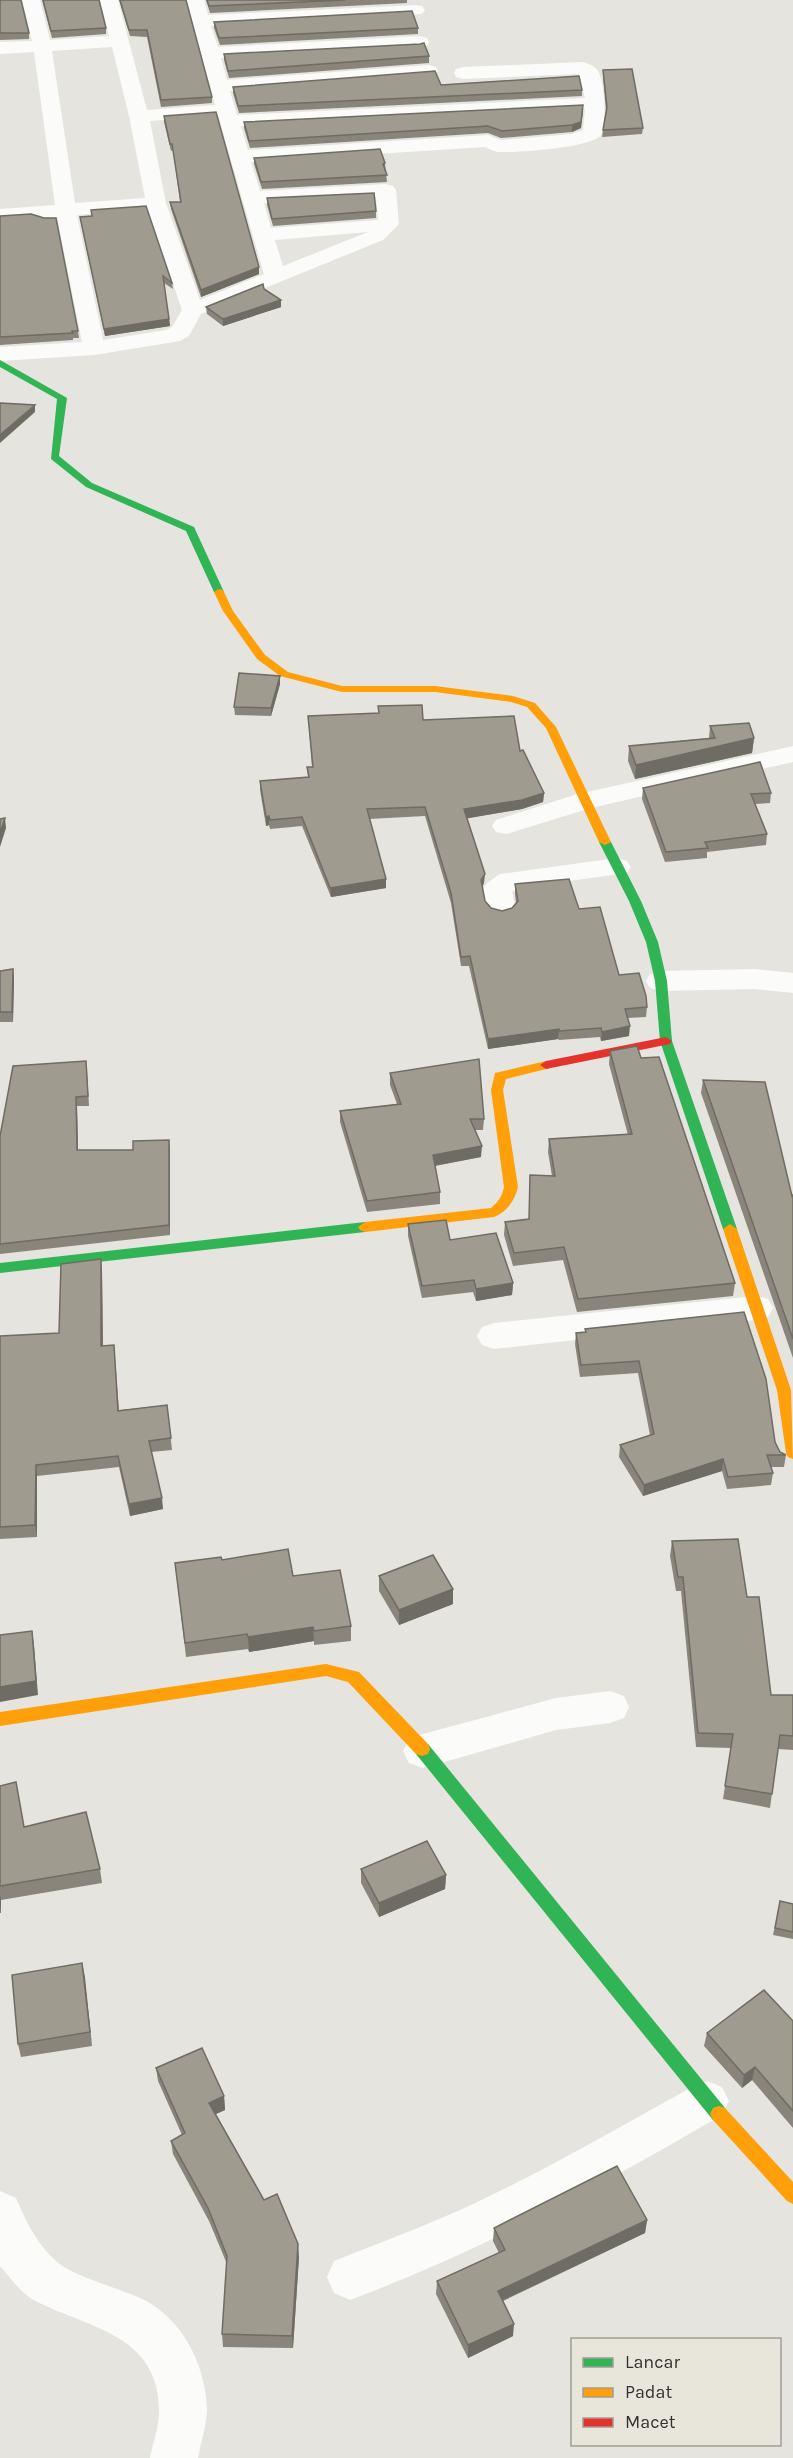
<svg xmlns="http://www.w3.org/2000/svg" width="793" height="2458" viewBox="0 0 793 2458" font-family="Karla,sans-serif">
<rect width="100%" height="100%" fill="#e5e4de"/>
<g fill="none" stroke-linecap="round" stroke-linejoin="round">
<g fill="#fbfbfa" fill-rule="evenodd">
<path d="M22 0H40L50 40 109 36 100 0H118L147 110 215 105 186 0H204L208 15 416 5 422 6 425 10 422 14 211 26 218 47 420 36 427 38 429 42 427 46 420 48 221 58 227 80 429 65 436 67 438 71 436 75 429 77 230 91 237 115 585 98 579 74 463 79 456 77 454 73 456 69 463 67 583 62C589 64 595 66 598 71 605 82 607 125 601 135 592 148 514 153 498 152 493 151 489 149 485 147L251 162 260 191 386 184 393 186 396 190 399 224 383 240 201 314 189 336 180 341 94 355 0 361V347L82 342 57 217 0 221V209L55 205 34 52 0 54V42L32 41ZM112 47 129 116 145 198 75 203 52 51ZM585 109 583 130 572 134 501 140 488 135 248 150 241 126ZM218 116 264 274 200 300 166 203 150 121ZM376 197 378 220 271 228 264 203ZM148 210 182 310 172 327 166 330 103 340 77 215ZM368 232 283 266 275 240Z"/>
<path d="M793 746V762L591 808 506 834 496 832 492 826 496 820 574 795Z"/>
<path d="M617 858 627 861 631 867 627 873 518 888 512 892 516 909 511 915 501 918 491 915 486 909 483 889 487 883 500 874Z"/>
<path d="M755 969 793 973V993L755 989 661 991 650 988 646 981 650 974 661 971Z"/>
<path d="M756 1296 768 1299 773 1308 768 1317 756 1320 494 1349 482 1345 477 1336 482 1327 494 1323Z"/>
<path d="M610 1691 624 1696 629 1707 624 1718 610 1723 556 1730 423 1768 409 1763 403 1751 409 1739 423 1734 556 1698Z"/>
<path d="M707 2081 722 2087 729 2101 722 2115C602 2185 481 2251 350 2300L334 2293 327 2277 334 2261C379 2243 425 2226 469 2206 546 2170 618 2128 692 2087Z"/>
<path d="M0 2191 16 2198C27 2223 38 2247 61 2265 76 2276 119 2289 138 2297 181 2316 205 2362 207 2408 207 2424 201 2442 198 2458H150C153 2442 160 2424 159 2408 157 2332 85 2328 32 2299 20 2292 9 2276 0 2266Z"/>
</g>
<g fill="#30b455" fill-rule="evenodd">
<path d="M0 360 67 398 59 456 92 483 194 527 224 592 223 594 219 595 214 592 186 531 86 487 51 459 57 399 0 367Z"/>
<path d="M605 839 611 842 641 901 658 942 667 981 672 1041 737 1229 735 1232H725L723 1229 660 1041 655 981 646 942 629 901 599 842Z"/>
<path d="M365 1222 372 1227 365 1232 0 1273V1263Z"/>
<path d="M422 1742 428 1744 725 2108 728 2114 725 2120 719 2122 713 2120 416 1754 414 1749 416 1744Z"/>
</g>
<g fill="#ff9f0a" fill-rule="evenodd">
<path d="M219 589 223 590 233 611 265 655 288 672 342 686H435L513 696 535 703 556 727 611 842 605 845 599 842 546 728 527 707 511 702 435 692H342L280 676 257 659 223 611 214 592Z"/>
<path d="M546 1061 550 1062 552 1065 550 1068 506 1079 503 1090 518 1187C515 1200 507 1212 494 1217L365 1232 360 1230 358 1227 365 1222 491 1208C498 1202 502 1197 504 1187L491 1090 495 1073Z"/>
<path d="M730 1224 737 1229 791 1390 793 1459 788 1457 786 1453 777 1390 723 1229Z"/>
<path d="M326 1664 359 1672 428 1744 430 1749 428 1754 422 1756 416 1754 348 1682 326 1676 0 1726V1712Z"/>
<path d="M719 2106 725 2108 793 2182V2204L787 2201 713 2120 710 2114 713 2108Z"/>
</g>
<path fill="#e5322d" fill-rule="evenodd" d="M666 1037 672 1041 670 1044 546 1069 540 1065 546 1061Z"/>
</g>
<g fill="#89857b">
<path d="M0 0 29 33V39L0 40Z"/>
<path d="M42 0H99L106 28V34L52 38Z"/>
<path d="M119 0H186L212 97V103L161 107 147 37 130 36Z"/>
<path d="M206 0H407V3L210 13Z"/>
<path d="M214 22 418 28V34L220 45 214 28Z"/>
<path d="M224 54 429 56V63L229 78 224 60Z"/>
<path d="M603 70 643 128 642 134 602 137 606 111 603 76Z"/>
<path d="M441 85 582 90V96L239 113 233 93V87Z"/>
<path d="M583 105 581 128 572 132 501 138 488 133 250 148 244 128V122Z"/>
<path d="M164 116 259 267V274L201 297 171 209 170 202H180L173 150 171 151 164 122Z"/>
<path d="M254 158 385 163 387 182 262 189 254 164Z"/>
<path d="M267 198 376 211V218L273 226 267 205Z"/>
<path d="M0 216 78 331 79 338H73V340L0 345Z"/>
<path d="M80 217 172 283 173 289 164 283 170 326 105 336 81 223Z"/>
<path d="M264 289 281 307 223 326 207 314 206 307Z"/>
<path d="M280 676V684L271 716 235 715 234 707Z"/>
<path d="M308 716 423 720 520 751 544 793 543 802 522 809 467 818 484 883 482 887 485 901 491 908 502 911 512 908 516 903 515 894V884L579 909 619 975 647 1007 646 1017 628 1018 629 1036 601 1041 600 1037 559 1040 558 1039 488 1049 469 966H461L451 903 425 816 369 819 386 879V888L331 897 302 826 270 829 269 825 266 826 260 790V781L308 777 307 767H312Z"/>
<path d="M710 726 754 738 752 753 635 779 628 761 629 746 709 738Z"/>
<path d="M643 788 771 793 770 803 755 804 767 834 766 845 707 852V858L665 862 642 799Z"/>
<path d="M13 969 14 979 13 1022H0V971Z"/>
<path d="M610 1051 641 1058 735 1283 733 1296 577 1312 563 1260 513 1266 504 1235 505 1222 529 1219 530 1175 552 1176 548 1152 549 1139 628 1135 609 1064Z"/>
<path d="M87 1070 89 1106H77L78 1150H170V1235L0 1254V1136Z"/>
<path d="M390 1073 484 1119 483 1130H475L481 1157 435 1166 440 1192V1204L367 1212 340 1122V1111L397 1104 390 1085Z"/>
<path d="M703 1080 792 1196 793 1195V1358L701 1093Z"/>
<path d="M408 1224 450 1240 513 1283 512 1295 476 1301 473 1292 422 1298 408 1236Z"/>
<path d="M102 1271 103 1346 114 1345 119 1410 167 1405 172 1450 151 1452 163 1509 130 1516 119 1467 37 1476V1537L0 1539V1336L59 1333Z"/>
<path d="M585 1329 775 1442 780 1452 786 1455 784 1467H771L773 1473 771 1485 727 1489 722 1471 643 1496 619 1457 620 1445 650 1435 638 1373 580 1377 575 1344 576 1333 585 1332Z"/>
<path d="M672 1541 747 1597 771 1695H793V1750L778 1749 770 1808 723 1799 731 1748 696 1747 681 1591H676L670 1556Z"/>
<path d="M222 1560 293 1576 351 1626V1641L314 1645V1641L249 1652 248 1649 186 1657 175 1563Z"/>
<path d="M379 1576 453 1589V1604L399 1625 379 1591Z"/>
<path d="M0 1786 24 1827 100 1869 102 1883 1 1900V1913H0Z"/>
<path d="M361 1869 446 1875 445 1889 379 1917 361 1883Z"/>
<path d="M780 1901 793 1904V1939L773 1935Z"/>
<path d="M82 1963 92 2046 21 2057 18 2044Z"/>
<path d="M793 2021V2128L752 2080 742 2088 704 2046 707 2033Z"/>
<path d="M156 2068 224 2096 225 2110 216 2114 264 2200 299 2257 293 2348 223 2347 222 2334 227 2264 209 2221 173 2154 171 2141 182 2135 158 2081Z"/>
<path d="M647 2220 645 2233 503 2301 513 2336 468 2358 436 2294 437 2281 499 2253 493 2241 494 2228Z"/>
</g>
<g fill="#6f6c64">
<path d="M583 111 581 128 572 132V125Z"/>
<path d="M259 267V274L201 297V290Z"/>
<path d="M281 300V307L223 326V319Z"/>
<path d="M169 319 170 326 105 336 104 329Z"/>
<path d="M35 405V412L0 443V435Z"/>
<path d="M280 676V684L271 716V708Z"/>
<path d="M754 738 752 753 635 779 636 765Z"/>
<path d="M544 793 543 802 522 809 464 819V809Z"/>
<path d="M269 816V825L266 826V817Z"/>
<path d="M5 818 6 828 0 847V833Z"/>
<path d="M485 874 484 883 481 889V880Z"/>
<path d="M386 879V888L331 897 330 888Z"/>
<path d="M13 969 14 979 13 1022 12 1012Z"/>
<path d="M630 1026 629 1036 601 1041 602 1032Z"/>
<path d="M559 1029 558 1039 488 1049V1039Z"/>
<path d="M76 1097 77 1106 78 1159 77 1150Z"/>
<path d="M169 1140 170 1150V1235L169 1225Z"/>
<path d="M482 1146 481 1157 433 1166V1155Z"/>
<path d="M101 1259 102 1271 103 1357 101 1346Z"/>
<path d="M513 1283 512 1295 476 1301V1289Z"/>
<path d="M723 1459 722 1471 643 1496 644 1485Z"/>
<path d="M36 1465 37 1476V1537L35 1525Z"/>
<path d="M162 1498 163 1509 130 1516 129 1504Z"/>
<path d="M453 1589V1604L399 1625V1610Z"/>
<path d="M313 1627 314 1641 249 1652 248 1637Z"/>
<path d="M32 1631 34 1645 38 1695 0 1702V1687Z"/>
<path d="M446 1875 445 1889 379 1917V1903Z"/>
<path d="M0 1894 1 1900V1913L0 1905Z"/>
<path d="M82 1963 85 1977 92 2046 90 2032Z"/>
<path d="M755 2067 752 2080 742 2088 744 2075Z"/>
<path d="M224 2096 225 2110 211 2116 209 2103Z"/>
<path d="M647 2220 645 2233 497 2303 498 2291Z"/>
<path d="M298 2244 299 2257 293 2348 292 2336Z"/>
<path d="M514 2324 513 2336 468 2358V2345Z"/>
</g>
<g fill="#9f9b8f" stroke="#6f6c64" stroke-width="1.5">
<path d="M0 0H21L29 33H0Z"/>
<path d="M43 0H99L106 28 51 31Z"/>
<path d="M120 0H186L212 97 161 100 147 30H129Z"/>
<path d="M207 0H345L209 6Z"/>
<path d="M412 11 418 28 219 38 214 22Z"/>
<path d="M424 43 429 56 228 71 224 54 420 44Z"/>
<path d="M632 69 643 128 603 130 607 107 603 70Z"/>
<path d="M435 71 441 85 579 76 582 90 238 106 233 87Z"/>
<path d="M583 105 581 122 572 125 502 131 488 126 249 141 244 122Z"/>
<path d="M216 112 259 267 201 290 170 202H181L172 144H170L164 116Z"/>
<path d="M380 149 385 163 383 164 387 175 261 182 254 158Z"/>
<path d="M374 193 376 211 272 219 267 198Z"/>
<path d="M146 206 172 283 163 276 169 319 104 329 80 217 92 216 91 210Z"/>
<path d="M31 214 44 218H56L78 331H72L73 333 0 337V216Z"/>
<path d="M263 284 264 289 281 300 223 319 206 307Z"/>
<path d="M0 403 35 405 0 435Z"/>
<path d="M239 673 280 676 271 708 234 707Z"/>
<path d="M422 705 423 720 514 716 520 751 523 750 544 793 522 800 464 809 485 874 481 880 485 901 491 908 502 911 512 908 518 901 515 884 569 879 579 909 600 907 619 975 639 973 646 996 647 1007 625 1009 630 1026 602 1032 601 1028 559 1031V1029L488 1039 470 956 461 957 451 893 425 807 367 809 386 879 330 888 302 817 270 820 269 816 266 817 260 781 309 777 307 767H313L308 716 379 713 378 706Z"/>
<path d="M749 723 754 738 636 765 629 746 715 738 710 726Z"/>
<path d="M760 762 771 793 751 794 767 834 705 842 708 848 666 852 643 788Z"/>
<path d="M5 818 0 833V819Z"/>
<path d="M13 969 12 1012H0V971Z"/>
<path d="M637 1046 641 1058 659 1057 735 1283 578 1299 564 1247 514 1253 505 1222 529 1219 530 1175 555 1176 549 1139 632 1134 610 1051Z"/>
<path d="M479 1059 484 1119H470L482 1146 433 1155 440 1192 367 1201 340 1111 401 1104 390 1073Z"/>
<path d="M86 1061 88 1096 76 1097 77 1150H133V1141L169 1140V1225L0 1244V1136L13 1066Z"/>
<path d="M703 1080 765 1082 792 1196 793 1195V1339Z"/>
<path d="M446 1220 450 1240 496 1233 513 1283 476 1289 474 1280 422 1286 408 1224Z"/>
<path d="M101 1259V1346L114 1345 118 1411 167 1405 171 1438 149 1441 162 1498 129 1504 118 1456 36 1465 35 1525 0 1527V1336L59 1333 61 1264Z"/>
<path d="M744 1312 766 1379 775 1442 780 1452 786 1455H767L773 1473 728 1477 723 1459 644 1485 620 1445 654 1434 639 1361 581 1365 576 1333 586 1332 585 1329Z"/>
<path d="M738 1539 747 1597H759L771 1695H793V1736L780 1735 772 1794 725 1786 733 1734 698 1733 683 1577H678L672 1541Z"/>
<path d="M288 1549 293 1576 340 1570 351 1626 314 1631 313 1627 248 1637 247 1634 185 1643 175 1563 221 1557 222 1560Z"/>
<path d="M433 1555 453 1589 399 1610 379 1576Z"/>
<path d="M32 1631 36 1681 0 1687V1635Z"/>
<path d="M16 1782 24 1827 86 1812 100 1869 0 1886V1786Z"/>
<path d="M427 1841 446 1875 379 1903 361 1869Z"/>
<path d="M780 1901 793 1904V1932L775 1928Z"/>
<path d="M82 1963 90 2032 18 2044 12 1975Z"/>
<path d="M764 1990 793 2021V2111L755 2067 744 2075 707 2033Z"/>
<path d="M202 2048 224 2096 209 2103 264 2200 277 2194 298 2244 292 2336 222 2334 227 2256 208 2208 171 2141 185 2133 156 2068Z"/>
<path d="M617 2166 647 2220 498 2291 514 2324 468 2345 437 2281 505 2250 494 2228Z"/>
</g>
<rect x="571" y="2338" width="210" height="108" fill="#e8e5db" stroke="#a09d96" stroke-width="1.5"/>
<rect x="583" y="2358" width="30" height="9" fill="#30b455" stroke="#a09d96" stroke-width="1.5"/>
<text x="625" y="2368" font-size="18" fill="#33322e">Lancar</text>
<rect x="583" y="2388" width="30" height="9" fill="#ff9f0a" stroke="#a09d96" stroke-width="1.5"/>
<text x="625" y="2398" font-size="18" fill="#33322e">Padat</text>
<rect x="583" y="2418" width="30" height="9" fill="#e5322d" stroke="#a09d96" stroke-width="1.5"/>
<text x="625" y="2428" font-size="18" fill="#33322e">Macet</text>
</svg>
